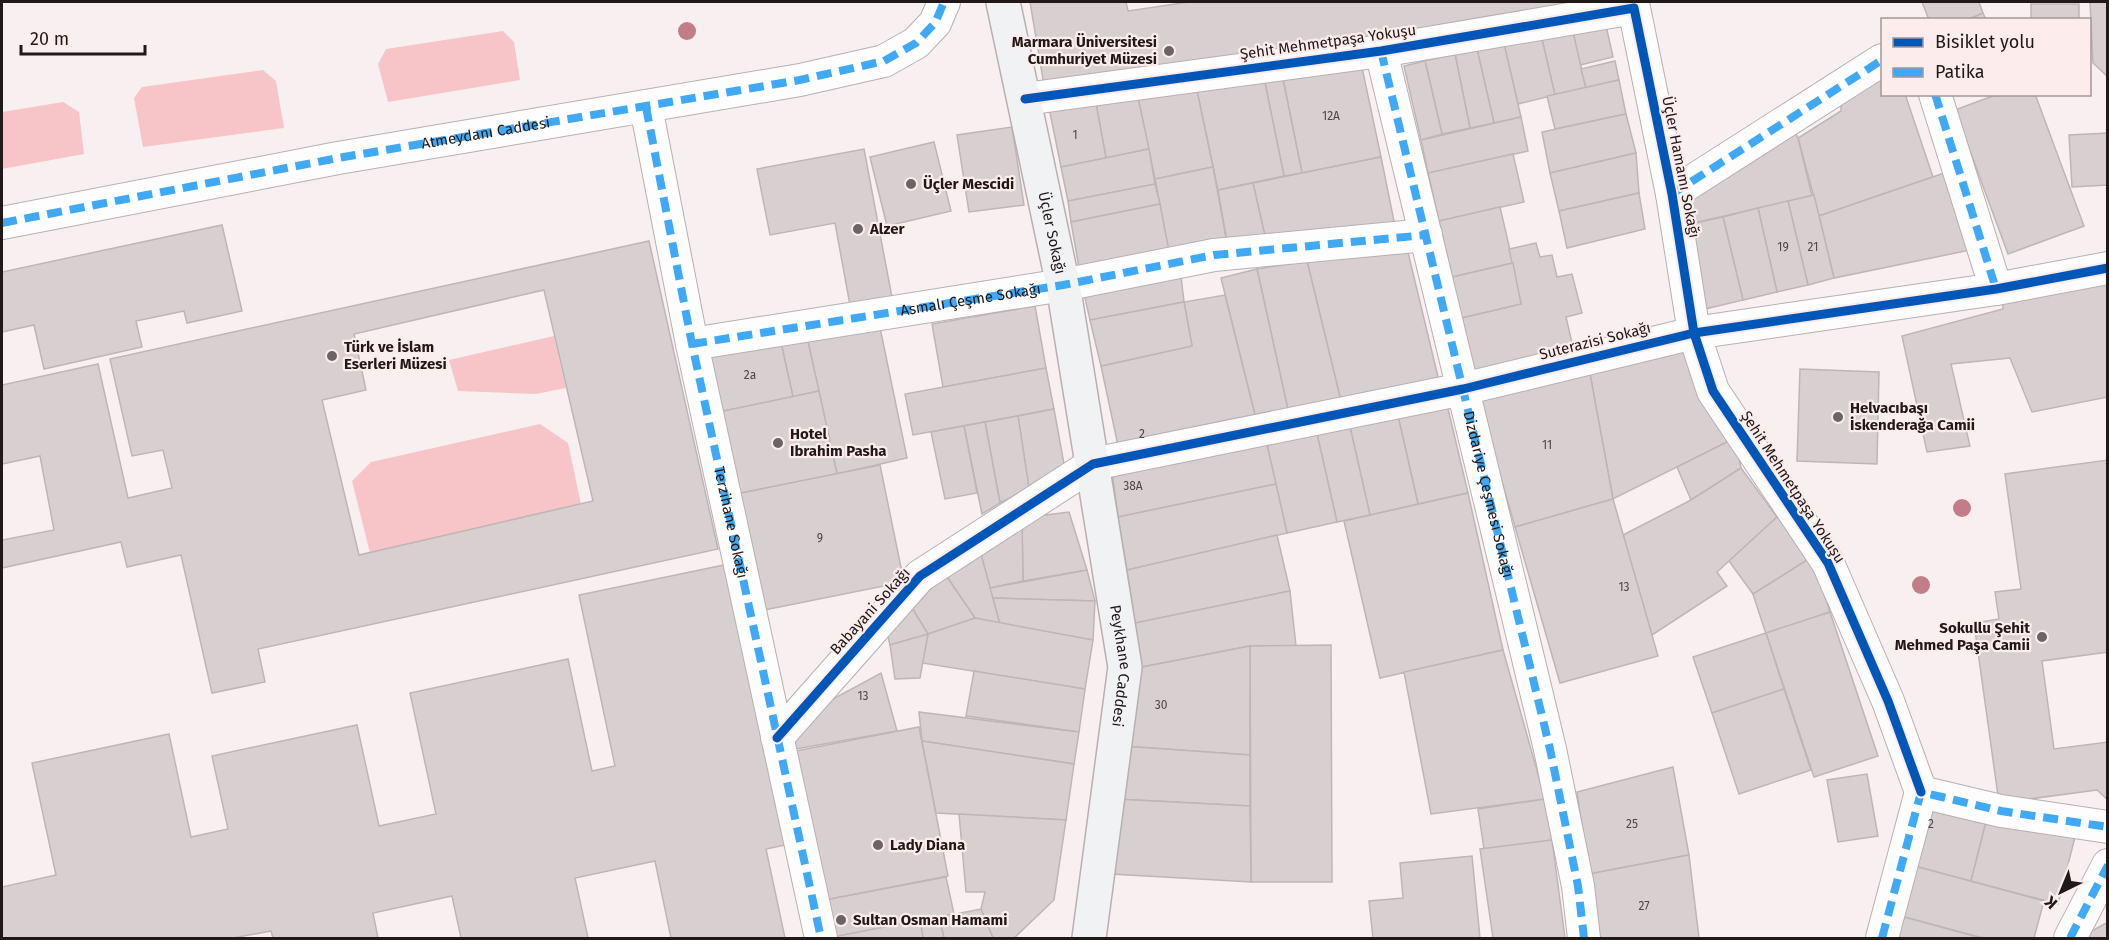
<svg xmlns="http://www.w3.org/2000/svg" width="2109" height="940" viewBox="0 0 2109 940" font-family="'Fira Sans',sans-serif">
<rect width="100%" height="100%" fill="#f8f0f0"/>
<g fill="#f7c5c7">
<path d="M503 31 514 42 520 80 388 102 378 64 386 49Z"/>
<path d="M263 70 276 81 284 128 143 147 134 98 142 87Z"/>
<path d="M63 102 79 112 84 154 2 169V112Z"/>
<path d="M554 336 566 388 536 394 458 391 449 360Z"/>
<path d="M540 424 568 443 581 504 370 553 352 481 371 462Z"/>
</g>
<g fill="#d8d0d0" stroke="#beb6b6" stroke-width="1.5" fill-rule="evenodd">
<path d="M1030 2H1126L1128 11 1189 2H1617L1045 91Z"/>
<path d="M1922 2H1979L1983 13 1967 20H1929Z"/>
<path d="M2090 2H2108V77L2093 63Z"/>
<rect x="2031" y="4" width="48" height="16"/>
<path d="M1983 13 1986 20H1967Z"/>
<path d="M1605 21 1613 57 1580 65 1572 28Z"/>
<path d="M1572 28 1586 88 1555 95 1541 35Z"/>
<path d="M1541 35 1555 95 1518 104 1504 44Z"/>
<path d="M1504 44 1521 117 1494 123 1477 49Z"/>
<path d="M1477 49 1494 123 1470 128 1455 54Z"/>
<path d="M1455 54 1470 128 1442 134 1425 61Z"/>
<path d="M1360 58 1381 157 1302 173 1282 74Z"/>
<path d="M1425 61 1442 134 1421 140 1404 66Z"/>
<path d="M1615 61 1619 80 1586 88 1581 69Z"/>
<path d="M1882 73V94H1905L1933 177 1819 216 1798 138 1841 111V86Z"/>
<path d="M1282 74 1302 173 1284 176 1264 78Z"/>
<path d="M1264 78 1284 176 1218 190 1196 86Z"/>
<path d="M1619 80 1626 114 1555 129 1547 96Z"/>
<path d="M1196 86 1213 167 1155 179 1137 93Z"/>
<path d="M1137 93 1149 149 1106 158 1095 98Z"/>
<path d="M1998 94H2035L2084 226 2008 254 1955 110Z"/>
<path d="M1095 98 1106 158 1061 167 1048 103Z"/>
<path d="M1626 114 1636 153 1550 173 1542 132Z"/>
<path d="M1521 117 1528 151 1428 173 1421 140Z"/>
<path d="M1790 123 1798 138 1812 196 1689 224 1683 196Z"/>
<path d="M1012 127 1024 205 969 212 957 135Z"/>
<path d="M2108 133V185L2072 187 2069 135Z"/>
<path d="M934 142 951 211 887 226 870 157Z"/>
<path d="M864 149 894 308 852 316 835 223 770 235 757 169Z"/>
<path d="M1149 149 1155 184 1068 201 1061 167Z"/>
<path d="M1636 153 1639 193 1559 211 1550 173Z"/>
<path d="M1513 154 1524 202 1439 221 1428 173Z"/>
<path d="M1381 157 1395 226 1267 245 1253 183Z"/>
<path d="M1213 167 1228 248 1170 257 1155 179Z"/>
<path d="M1953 170 1980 248 1834 278 1819 216Z"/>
<path d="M1253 183 1267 245 1228 248 1218 190Z"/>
<path d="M1155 184 1160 204 1071 222 1068 201Z"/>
<path d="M1639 193 1645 229 1567 248 1559 211Z"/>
<path d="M1814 195 1834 278 1808 285 1788 201Z"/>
<path d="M1788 201 1808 285 1777 292 1758 208Z"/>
<path d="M1160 204 1170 257 1080 273 1071 222Z"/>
<path d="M1500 207 1513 263 1452 277 1439 221Z"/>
<path d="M1758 208 1777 292 1743 300 1723 217Z"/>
<path d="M1723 217 1743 300 1701 310 1681 226Z"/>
<path d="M222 225 242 311 187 323 184 311 136 321 142 347 44 369 34 325 2 332V272Z"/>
<path d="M1405 240 1439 381 1341 401 1307 261Z"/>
<path d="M649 241 718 549 258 649 265 682 212 693 181 555 127 567 121 542 2 568V540L54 530 40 456 2 464V385L98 364 128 498 172 488 163 450 132 456 110 359ZM544 290 593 501 359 555 322 400 366 390 354 334Z"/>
<path d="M1536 243 1540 257 1552 255 1557 277 1572 274 1582 313 1566 317 1575 356 1475 378 1461 318 1521 304 1509 249Z"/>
<path d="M1307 261 1341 401 1289 414 1257 269Z"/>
<path d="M1513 263 1521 304 1461 318 1452 277Z"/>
<path d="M1180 268 1184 302 1090 320 1083 289Z"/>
<path d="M1257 269 1289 414 1256 419 1221 278Z"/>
<path d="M2108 275V397L2032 412 2010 358 1951 364 1970 446 1927 452 1902 336 2003 309 2002 292Z"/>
<path d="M1225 295 1256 419 1119 450 1101 366 1192 346 1184 302Z"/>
<path d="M1184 302 1192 346 1101 366 1090 320Z"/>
<path d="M1035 306 1046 368 943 387 932 324Z"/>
<path d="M878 318 907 458 837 474 806 333Z"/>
<path d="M806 333 819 391 793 397 780 338Z"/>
<path d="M780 338 793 397 719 412 707 354Z"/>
<path d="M1676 339 1735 438 1613 499 1588 363Z"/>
<path d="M1588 363 1613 499 1515 527 1476 391Z"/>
<path d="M1046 368 1054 409 913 435 905 394Z"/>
<path d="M1800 369 1879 372 1877 464 1797 461Z"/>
<path d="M819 391 837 474 736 494 719 412Z"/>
<path d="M1445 396 1468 493 1418 504 1396 407Z"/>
<path d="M1396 407 1418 504 1370 515 1348 418Z"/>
<path d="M1054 409 1064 464 1029 488 1018 416Z"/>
<path d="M1018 416 1029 488 1000 503 985 422Z"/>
<path d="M1348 418 1370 515 1337 522 1315 425Z"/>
<path d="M985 422 1000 503 982 514 964 426Z"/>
<path d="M1315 425 1337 522 1287 533 1265 436Z"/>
<path d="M964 426 977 493 945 499 931 432Z"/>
<path d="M1265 436 1276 484 1118 517 1111 464Z"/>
<path d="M1735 438 1741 468 1691 500 1677 467Z"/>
<path d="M2108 460V652L2042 661 2054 749 2108 742V800L2097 790 1999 803 1974 623 1999 619 1995 592 2021 589 2005 474Z"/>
<path d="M880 465 904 582 760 611 736 494Z"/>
<path d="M1741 468 1777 517 1717 572 1727 586 1652 635 1623 535 1691 500Z"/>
<path d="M1276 484 1287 533 1127 570 1118 517Z"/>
<path d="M1468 493 1503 650 1380 678 1344 521Z"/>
<path d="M1613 499 1658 656 1560 683 1515 527Z"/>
<path d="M1069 512 1087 570 1023 581 1022 518Z"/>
<path d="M1777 517 1812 557 1753 594 1729 561Z"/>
<path d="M1022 518 1023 581 990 588 979 547Z"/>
<path d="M1277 535 1290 591 1135 623 1127 570Z"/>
<path d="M979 547 993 598 1000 624 975 618 945 574Z"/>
<path d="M1812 557 1830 612 1766 634 1753 594Z"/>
<path d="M729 564 790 844 766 849 785 938H671L655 861 575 878 588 938H461L452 896 373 913 378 938H273L271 931 233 938H2V887L56 875 32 763 169 734 191 837 228 829 212 756 357 725 379 826 436 814 410 693 568 659 592 771 615 766 579 595Z"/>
<path d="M1087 570 1095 601 993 598 990 588Z"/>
<path d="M945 574 975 618 928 634 912 608Z"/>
<path d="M1290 591 1296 646H1250L1132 669 1135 623Z"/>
<path d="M993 598 1095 601 1093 640 1000 624Z"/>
<path d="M912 608 928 634 890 645 886 628Z"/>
<path d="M1830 612 1878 756 1814 777 1766 633Z"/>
<path d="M975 618 1093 640 1085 689 922 663 928 634Z"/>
<path d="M1766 633 1784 689 1712 713 1693 657Z"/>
<path d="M928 634 920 678 895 679 890 645Z"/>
<path d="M1331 645 1332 882H1251L1250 646Z"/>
<path d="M1250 646V755L1122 746 1132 669Z"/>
<path d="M1503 650 1545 799 1431 814 1404 672Z"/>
<path d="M974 671 1085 689 1079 732 966 716Z"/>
<path d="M881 673 897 731 796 749 779 738 796 719Z"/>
<path d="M1784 689 1811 770 1739 794 1712 713Z"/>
<path d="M919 712 1079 732 1074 764 922 741Z"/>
<path d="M919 727 948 876 825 900 796 751Z"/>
<path d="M922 741 1074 764 1066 820 936 813Z"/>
<path d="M1122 746 1250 755V806L1116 799Z"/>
<path d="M1673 767 1689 855 1589 874 1577 792Z"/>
<path d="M1867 774 1878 836 1838 842 1827 780Z"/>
<path d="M1924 797 1988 814 1971 881 1907 864Z"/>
<path d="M1116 799 1250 806 1251 882 1111 874Z"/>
<path d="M1545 799 1552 840 1484 849 1478 809Z"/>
<path d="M959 814 1066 820 1054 900 1014 938H993L981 909 985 892H966Z"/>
<path d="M1988 814 2075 837 2058 904 1971 881Z"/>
<path d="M1552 840 1565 938H1493L1480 849Z"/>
<path d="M1689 855 1699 938H1598L1589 874Z"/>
<path d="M1472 856 1480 938H1373L1369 901 1403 898 1400 863Z"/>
<path d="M1907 864 2044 901 2034 938H1983L1893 914Z"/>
<path d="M946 877 954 914 833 937 825 900Z"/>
<path d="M981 909 993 938H944L939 917Z"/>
<path d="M1893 914 1981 938H1888Z"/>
<path d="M939 917 944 938H923L920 920Z"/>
<path d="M920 920 923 938H833V937Z"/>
<path d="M2108 922V938H2079Z"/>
</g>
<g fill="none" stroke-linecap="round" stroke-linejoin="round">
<g stroke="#b8afb0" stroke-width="34">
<g id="street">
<path d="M1381 51 1550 749 1578 886 1584 938"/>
<path d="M1935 94 1996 289"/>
<path d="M1025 99 1381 51 1634 8 1672 194 1694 333 1713 391 1828 563 1888 701 1921 792"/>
<path id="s1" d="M646 107 692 344 821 938"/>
<path d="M1672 194 1882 60"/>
<path d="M2 223 338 158 800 80 884 61 916 43 935 23 944 2"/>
<path d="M692 344 1063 285 1214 255 1426 235"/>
<path d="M777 738 920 576 1093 464 1463 389 1694 333 1996 289 2108 268"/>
<path d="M1921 792 2001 811 2108 827"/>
<path d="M1882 938 1921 792"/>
<path d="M2070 938 2108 865"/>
</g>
</g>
<g stroke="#b8afb0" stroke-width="36">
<g id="secondary">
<path id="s2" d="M1003 2 1063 285 1125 667 1089 938"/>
</g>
</g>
<use href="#street" stroke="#fefdfd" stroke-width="32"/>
<use href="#secondary" stroke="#f0f2f4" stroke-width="33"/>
<g stroke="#3fa9f5" stroke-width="8" stroke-dasharray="15 8" stroke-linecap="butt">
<path id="s3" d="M1381 51 1550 749 1578 886 1584 938"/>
<path d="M1935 94 1996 289"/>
<path d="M646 107 692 344 821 938"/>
<path d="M1672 194 1882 60"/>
<path id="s4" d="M2 223 338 158 800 80 884 61 916 43 935 23 944 2"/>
<path id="s5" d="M692 344 1063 285 1214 255 1426 235"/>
<path d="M1882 938 1921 792 2001 811 2108 827"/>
<path d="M2070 938 2108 865"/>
</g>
<g stroke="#fcecec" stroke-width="13">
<g id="cycleway">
<path d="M1025 99 1381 51 1634 8 1672 194 1694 333 1713 391 1828 563 1888 701 1921 792"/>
<path d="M777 738 920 576 1093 464 1463 389 1694 333 1996 289 2108 268"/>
</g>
</g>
<use href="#cycleway" stroke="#0057b8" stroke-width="9"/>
</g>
<g fill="#c27d88">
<circle cx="687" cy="31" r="9"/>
<circle cx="1962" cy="508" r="9"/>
<circle cx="1921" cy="585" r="9"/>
</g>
<g fill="#6c6464" stroke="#fcecec" stroke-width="2">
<circle cx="1169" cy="51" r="6"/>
<circle cx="911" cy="184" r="6"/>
<circle cx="858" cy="229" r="6"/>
<circle cx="332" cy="356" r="6"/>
<circle cx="1838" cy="417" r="6"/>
<circle cx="778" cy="443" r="6"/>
<circle cx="2042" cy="637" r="6"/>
<circle cx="878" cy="845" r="6"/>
<circle cx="841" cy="920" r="6"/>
</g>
<g text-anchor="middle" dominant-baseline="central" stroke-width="4.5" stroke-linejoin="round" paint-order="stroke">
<g font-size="12" fill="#4f4646">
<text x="1331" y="116">12A</text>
<text x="1075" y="135">1</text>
<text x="1783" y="247">19</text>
<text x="1813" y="247">21</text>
<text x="750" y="375">2a</text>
<text x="1142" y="434">2</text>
<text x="1547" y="445">11</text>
<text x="1133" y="486">38A</text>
<text x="820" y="538">9</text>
<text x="1624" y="587">13</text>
<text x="863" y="696">13</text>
<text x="1161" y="705">30</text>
<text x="1632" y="824">25</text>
<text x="1931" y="824">2</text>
<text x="1644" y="906">27</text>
</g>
<g font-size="15" font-weight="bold" fill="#211818" stroke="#fcecec" text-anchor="start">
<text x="1157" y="42" text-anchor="end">Marmara Üniversitesi<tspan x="1157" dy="17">Cumhuriyet Müzesi</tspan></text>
<text x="923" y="184">Üçler Mescidi</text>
<text x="870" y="229">Alzer</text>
<text x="344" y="347">Türk ve İslam<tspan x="344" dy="17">Eserleri Müzesi</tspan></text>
<text x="1850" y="408">Helvacıbaşı<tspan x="1850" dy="17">İskenderağa Camii</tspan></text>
<text x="790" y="434">Hotel<tspan x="790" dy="17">Ibrahim Pasha</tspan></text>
<text x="2030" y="628" text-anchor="end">Sokullu Şehit<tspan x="2030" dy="17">Mehmed Paşa Camii</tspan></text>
<text x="890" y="845">Lady Diana</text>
<text x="853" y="920">Sultan Osman Hamami</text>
</g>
<g font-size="15" fill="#211818" stroke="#fcecec">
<text transform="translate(1328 42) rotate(-8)">Şehit Mehmetpaşa Yokuşu</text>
<text stroke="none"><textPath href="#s4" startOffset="492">Atmeydanı Caddesi</textPath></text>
<text transform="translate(1681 167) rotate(79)">Üçler Hamamı Sokağı</text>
<text stroke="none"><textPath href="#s2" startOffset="236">Üçler Sokağı</textPath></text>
<text stroke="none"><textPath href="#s5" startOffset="282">Asmalı Çeşme Sokağı</textPath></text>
<text transform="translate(1595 341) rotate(-14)">Suterazisi Sokağı</text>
<text transform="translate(1793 487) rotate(57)">Şehit Mehmetpaşa Yokuşu</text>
<text stroke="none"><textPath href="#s3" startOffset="456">Dizdariye Çeşmesi Sokağı</textPath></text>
<text stroke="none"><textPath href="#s1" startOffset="424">Terzihane Sokağı</textPath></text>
<text transform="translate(870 611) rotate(-48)">Babayani Sokağı</text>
<text stroke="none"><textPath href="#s2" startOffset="675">Peykhane Caddesi</textPath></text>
</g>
</g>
<rect width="2109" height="940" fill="none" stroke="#211818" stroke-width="6"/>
<rect x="1881" y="18" width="210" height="78" fill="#fcecec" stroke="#a49797" stroke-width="1.5"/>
<rect x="1893" y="38" width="30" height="9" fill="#0057b8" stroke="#a49797" stroke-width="1.5"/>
<text x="1935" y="48" font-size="18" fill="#211818">Bisiklet yolu</text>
<rect x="1893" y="68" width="30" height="9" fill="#3fa9f5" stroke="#a49797" stroke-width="1.5"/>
<text x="1935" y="78" font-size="18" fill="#211818">Patika</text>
<g transform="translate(2061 892) rotate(223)" stroke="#fcecec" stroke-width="4.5" paint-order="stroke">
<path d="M0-4.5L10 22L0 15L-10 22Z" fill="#211818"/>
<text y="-9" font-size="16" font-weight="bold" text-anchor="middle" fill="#211818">K</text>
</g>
<path d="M21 45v9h124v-9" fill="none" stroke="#211818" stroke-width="3"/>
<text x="30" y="45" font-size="18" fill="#211818" stroke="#fcecec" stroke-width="4.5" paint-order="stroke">20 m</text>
</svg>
